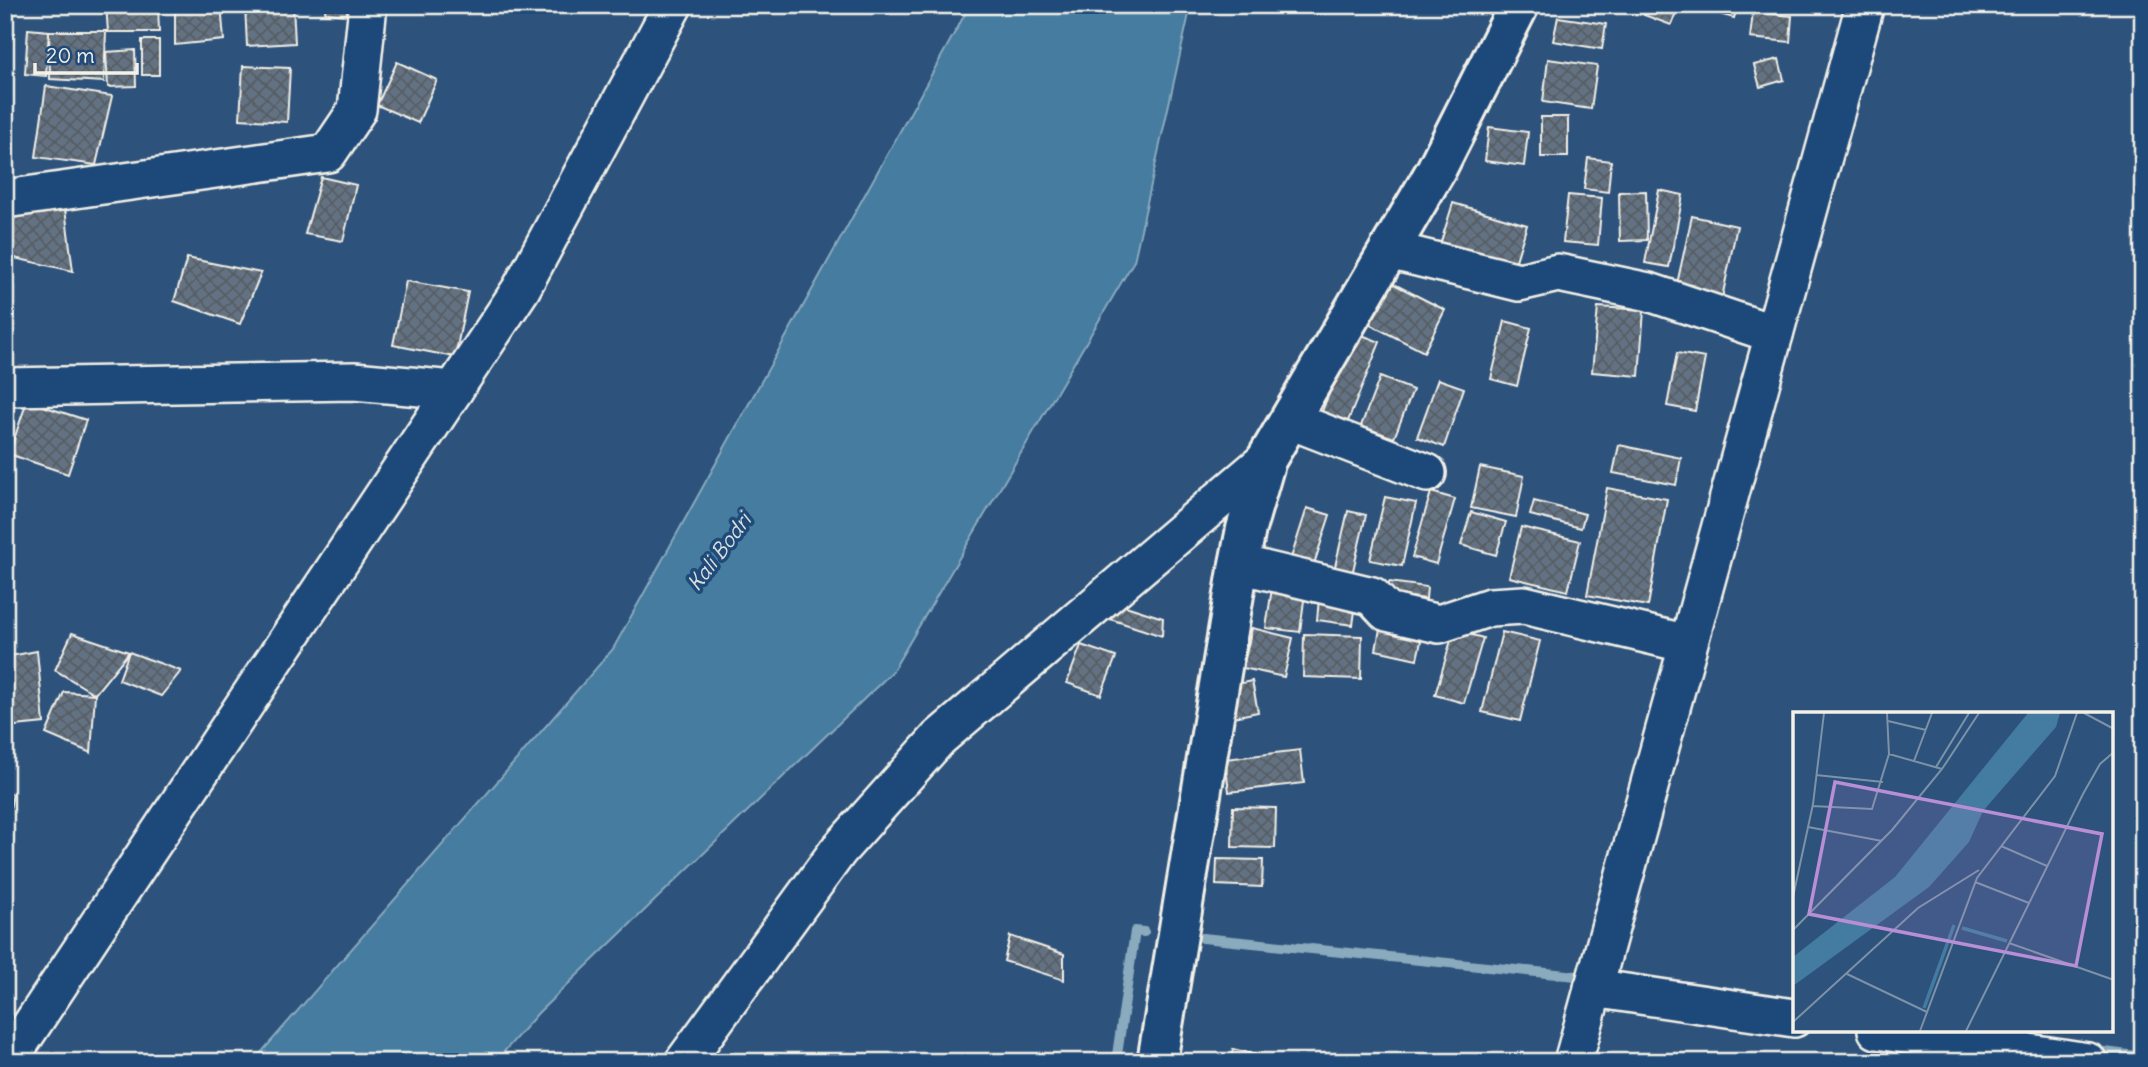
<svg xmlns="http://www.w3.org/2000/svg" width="2148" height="1067" viewBox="0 0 2148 1067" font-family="Delius,sans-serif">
<defs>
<pattern id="building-cross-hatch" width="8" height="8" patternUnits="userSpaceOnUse" patternTransform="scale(1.75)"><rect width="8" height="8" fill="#637283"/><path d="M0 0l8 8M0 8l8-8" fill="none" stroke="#565d64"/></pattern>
</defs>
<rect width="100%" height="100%" fill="#2d527c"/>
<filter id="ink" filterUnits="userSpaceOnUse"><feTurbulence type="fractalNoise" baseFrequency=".0143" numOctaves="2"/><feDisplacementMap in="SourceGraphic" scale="14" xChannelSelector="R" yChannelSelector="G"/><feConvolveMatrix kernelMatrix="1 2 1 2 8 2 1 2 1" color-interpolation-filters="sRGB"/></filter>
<g filter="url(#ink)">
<path fill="#447ba0" stroke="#8aaabd" stroke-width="2" d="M970 5H1191L1134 261 892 672 538 1013 495 1062H253L613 649Z"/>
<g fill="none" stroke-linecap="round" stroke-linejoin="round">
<g stroke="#8aaabd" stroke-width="10">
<path d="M1203 938 1586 977"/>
<path d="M2090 1050 2143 1057"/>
<path d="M1116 1062 1135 931 1144 932"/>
</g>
</g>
<g fill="url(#building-cross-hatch)" stroke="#f4f1e8" stroke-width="2">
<path d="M106 5H158L159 32H108Z"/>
<path d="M175 5H221L224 40 175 45Z"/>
<path d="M245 5H293L295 43 247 46Z"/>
<path d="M326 5H360L359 16 325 13Z"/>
<path d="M1648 5H1679L1671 25 1644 15Z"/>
<path d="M1702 5H1738L1734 18 1701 9Z"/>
<path d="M5 11H8L12 43 5 44Z"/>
<path d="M1753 12 1792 16 1790 42 1750 38Z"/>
<path d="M1558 17 1606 24 1602 49 1553 41Z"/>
<path d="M28 29 49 31 46 76 25 74Z"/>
<path d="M49 31H106L104 82 50 79Z"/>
<rect x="142" y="40" width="17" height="35"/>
<path d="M135 50 136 86 108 87 106 52Z"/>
<path d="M1548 59 1597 66 1591 109 1543 102Z"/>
<path d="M1779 59 1784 80 1760 87 1754 65Z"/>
<path d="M397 62 437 80 418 123 377 105Z"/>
<path d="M243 66 290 68 287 122 240 119Z"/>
<path d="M46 86 112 96 96 165 36 157Z"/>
<rect x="1541" y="117" width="27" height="40"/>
<path d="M1489 127 1528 132 1524 166 1485 161Z"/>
<path d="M1588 158 1611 161 1608 192 1584 189Z"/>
<path d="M321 177 356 185 343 241 305 234Z"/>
<path d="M1659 190 1683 195 1669 267 1645 263Z"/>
<path d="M1646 191 1647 240 1620 241 1619 192Z"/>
<path d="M1568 195 1602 198 1598 245 1563 242Z"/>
<path d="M1453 203 1527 225 1514 267 1440 245Z"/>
<path d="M65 209 73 271 5 256V216Z"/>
<path d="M1692 216 1737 226 1721 303 1675 293Z"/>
<path d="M187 258 261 273 240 324 174 301Z"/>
<path d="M406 281 468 292 455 357 393 345Z"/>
<path d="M1388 281 1445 310 1424 352 1367 323Z"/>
<path d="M1598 307 1644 310 1639 376 1592 372Z"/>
<path d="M1505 321 1531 328 1517 386 1491 379Z"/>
<path d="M1354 332 1380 342 1344 431 1318 421Z"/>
<path d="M1677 353 1705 358 1695 411 1667 406Z"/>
<path d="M1380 377 1413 390 1394 438 1361 426Z"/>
<path d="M1438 379 1464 388 1444 447 1417 437Z"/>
<path d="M27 401 86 420 68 474 9 454Z"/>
<path d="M1619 445 1681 458 1676 485 1613 473Z"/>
<path d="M1480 467 1524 476 1516 517 1471 508Z"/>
<path d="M1607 488 1667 499 1648 606 1587 595Z"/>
<path d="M1431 492 1455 499 1436 564 1412 557Z"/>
<path d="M1385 497 1416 503 1402 566 1370 560Z"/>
<path d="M1534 501 1585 514 1581 528 1530 515Z"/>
<path d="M1307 508 1330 515 1314 564 1291 558Z"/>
<path d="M1348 511 1366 515 1351 579 1333 575Z"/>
<path d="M1471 512 1506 522 1496 555 1461 545Z"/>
<path d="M1521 527 1580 541 1568 591 1509 577Z"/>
<path d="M1389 582 1427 587 1426 599 1387 594Z"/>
<path d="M1272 588 1305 592 1300 632 1266 628Z"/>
<path d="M1319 599 1356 604 1353 625 1317 620Z"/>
<path d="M1110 601 1163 618 1162 636 1104 617Z"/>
<path d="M1252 628 1293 638 1284 677 1243 668Z"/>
<path d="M1380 629 1422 637 1417 659 1376 650Z"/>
<path d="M1454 630 1483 638 1464 703 1435 695Z"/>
<path d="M1502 632 1540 641 1520 721 1482 712Z"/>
<path d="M72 633 129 652 95 694 55 670Z"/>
<path d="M1304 634 1362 636 1361 679 1303 677Z"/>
<path d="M1081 645 1116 657 1101 695 1067 683Z"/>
<path d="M37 651 44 723 6 727 5 657Z"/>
<path d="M129 652 181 671 161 696 119 680Z"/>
<path d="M1252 681 1258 712 1233 717 1227 686Z"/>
<path d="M64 692 95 694 91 753 46 734Z"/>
<path d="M1300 750 1304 783 1229 792 1225 759Z"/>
<path d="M5 792 13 794 6 830 5 829Z"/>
<path d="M1233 807 1276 808 1275 848 1232 847Z"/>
<path d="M1217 859 1263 860 1262 887 1216 885Z"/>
<path d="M1010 936 1064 954V980L1004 961Z"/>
<path d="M1233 1049 1285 1062H1230Z"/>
</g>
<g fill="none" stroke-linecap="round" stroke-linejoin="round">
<g stroke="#f4f1e8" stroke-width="42">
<g id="minor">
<path d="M5 199 328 153 357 110 368 5"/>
<path d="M1389 250 1519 282 1558 273 1649 292 1774 334"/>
<path d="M5 387 354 381 454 390"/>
<path d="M1290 420 1427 473"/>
<path d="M1239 564 1372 596 1387 612 1439 624 1490 607 1524 605 1688 644"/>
<path d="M1593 988 1794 1018"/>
<path d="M1877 1030 2088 1062"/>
<path d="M7 1062 521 289 673 5"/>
<path d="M684 1062 838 851 939 738 1266 460"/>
<path d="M1573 1062 1865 5"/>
</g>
</g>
<g stroke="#f4f1e8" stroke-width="44">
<path id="tertiary" d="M1157 1062 1239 564 1246 529 1266 460 1436 170 1519 5"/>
</g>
<use href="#minor" stroke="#1f4a7a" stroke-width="37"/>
<use href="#tertiary" stroke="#1f4a7a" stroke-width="38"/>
</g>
</g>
<g text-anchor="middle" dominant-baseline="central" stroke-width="7" stroke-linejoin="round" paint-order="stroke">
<g font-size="21" font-style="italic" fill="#dadfdd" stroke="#1f4a7a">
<text transform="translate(719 552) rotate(-53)">Kali Bodri</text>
</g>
</g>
<g transform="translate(1793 712)">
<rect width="320" height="320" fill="#2d527c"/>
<path d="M235 1H267L263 15 190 99 176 130 136 175 0 274V245L102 165Z" fill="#447ba0"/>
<path fill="none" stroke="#447ba0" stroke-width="3.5" d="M169 216 214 229M131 296 161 213"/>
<path fill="none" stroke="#7d92a7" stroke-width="2" d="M94 1 96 42M291 1 321 17M95 9 133 18M121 49 139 1M143 55 176 1M23 63 90 70M19 94 79 97 96 42 149 57M15 115 89 129M208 134 254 154M182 170 236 191M0 185 20 92 31 1M0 218 99 118 149 57 186 1M216 231 321 268M54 262 134 300M0 310 125 196 186 158M127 319 184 166 262 64 284 1M173 319 290 82 307 52 321 40"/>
<path fill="#b88ed4" fill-opacity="0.15" stroke="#b88ed4" stroke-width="3.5" d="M42 70 309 122 283 254 16 202Z"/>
<rect width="320" height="320" fill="none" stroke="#f4f1e8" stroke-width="3.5"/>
</g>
<rect width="2148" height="1067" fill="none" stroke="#1f4a7a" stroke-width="28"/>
<rect x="14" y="14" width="2120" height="1039" fill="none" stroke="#f4f1e8" stroke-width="2.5" filter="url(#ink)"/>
<path d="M35 63v10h102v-10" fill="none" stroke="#f4f1e8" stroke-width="3.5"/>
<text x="46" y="63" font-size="21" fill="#f4f1e8" stroke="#1f4a7a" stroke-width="5" paint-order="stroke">20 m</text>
</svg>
